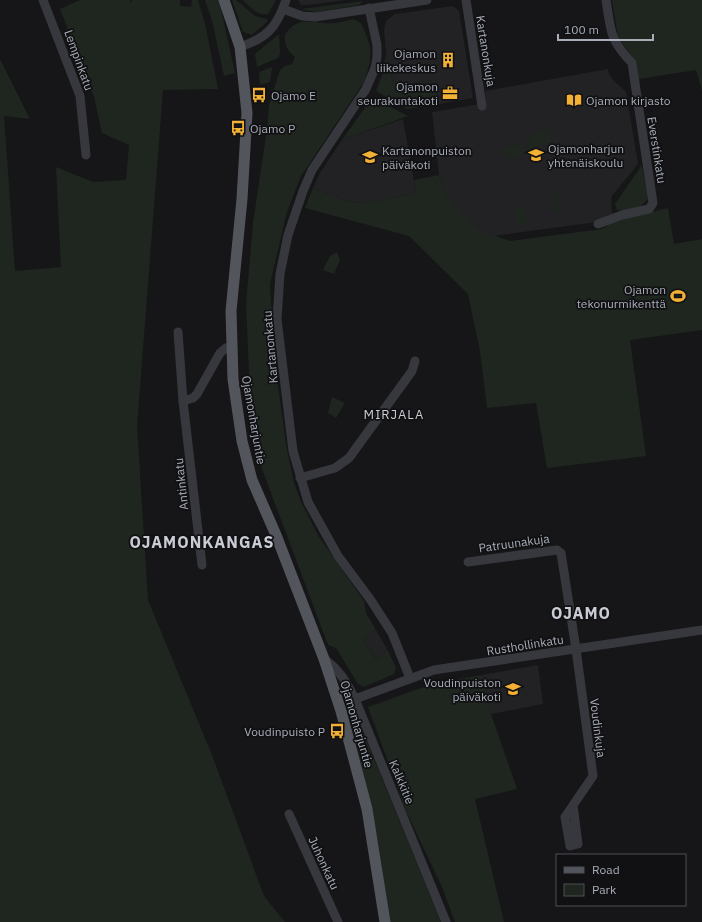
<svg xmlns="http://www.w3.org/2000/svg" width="702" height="922" viewBox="0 0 702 922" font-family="'IBM Plex Sans',sans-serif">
<rect width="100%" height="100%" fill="#161618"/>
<g fill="#222225">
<path d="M298 0H346L309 5H301Z"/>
<path d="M453 6 459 11 473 98 439 104 437 87 432 80 400 86 393 82 386 54 384 30 386 21 395 14Z"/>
<path d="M608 69 609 74 614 81 626 92 638 164 611 197 612 214 597 222 494 236 479 230 446 197 439 175 432 112 486 103 485 91Z"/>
<path d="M403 119 416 193 367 203 350 202 313 188 320 173 342 140Z"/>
<path d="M376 630 387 649 385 653 376 660 363 639Z"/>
<path d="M538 665 543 704 491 714 482 675Z"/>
</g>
<g fill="#1e261f">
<path d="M80 0H130V3L132 0H180V6L191 7 192 0H198L205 24 218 89 163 90 137 426 148 600 212 755 264 896 285 922H0V59L30 119 4 116 15 271 61 267 56 167 93 182 126 180 129 145 102 133 94 97 60 9Z"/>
<path d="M205 0H219L235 73 224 76 212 21Z"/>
<path d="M232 0H236L255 16 267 19V22L252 35 243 32Z"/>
<path d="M243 0H276L268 14C257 16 250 7 243 0Z"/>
<path d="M612 0H702V90L696 70 638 79 637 63 618 37Z"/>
<path d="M363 1 359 5 315 12 301 9Z"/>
<path d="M353 19 361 23C373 49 373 55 364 82L301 176 287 212 270 284 274 356 286 444 294 483 301 502 319 537 364 601 366 613 376 630 363 639 376 660 385 653 387 649 396 667 394 674 364 687 358 684 336 648 328 645 262 469 254 445 246 408 250 395 246 304 253 223 267 130 269 105 280 70 285 66 292 64 295 57C287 51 284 44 285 34 299 17 306 22 324 23 334 24 343 22 353 19Z"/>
<path d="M279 34 280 53 278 58 257 67 255 54Z"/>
<path d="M386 54 393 82 400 86 432 80 436 82 439 104 407 109 376 91 383 72Z"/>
<path d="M272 67 270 82 260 85 259 72Z"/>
<path d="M372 98 408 116 342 140Z"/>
<path d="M549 130 552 145 533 147 531 153 526 154 531 133Z"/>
<path d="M522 144V155L506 158 504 148Z"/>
<path d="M642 165 648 198C643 207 629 213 617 210L615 204Z"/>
<path d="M439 175 446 197 479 230 510 241 602 229 615 221 668 208 674 244 702 239V330L630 340 646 456 547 468 536 403 487 408 480 351 468 294 409 236 305 208 313 188 350 202 367 203 416 193 414 180Z"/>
<path d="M559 193 562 210 554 212 551 194Z"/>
<path d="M525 206 528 224 517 226 513 208Z"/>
<path d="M337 252 340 260 334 274 323 270 330 256Z"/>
<path d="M332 397 345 403 336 418 328 413Z"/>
<path d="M482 675 491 714 517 789 475 799 504 922H455L442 887 406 811 368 707 435 683Z"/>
<path d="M351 703 441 922H390L378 842 368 794 344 706Z"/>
</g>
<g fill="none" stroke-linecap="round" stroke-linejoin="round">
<g stroke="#37383d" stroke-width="9">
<path d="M43 0 80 96 86 155"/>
<path d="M466 0 482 106"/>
<path d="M369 8 377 45V57L375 68 366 89 312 170 303 191 288 235 280 274 277 319 293 451 308 502 338 556 370 599 392 633 410 678"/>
<path d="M283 9 302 16 315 17 427 0"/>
<path d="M240 47C267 38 277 27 286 0"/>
<path d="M598 224 622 215 649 209 653 203 632 63C609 39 611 31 606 0"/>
<path d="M178 332 183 401 202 565"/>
<path d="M183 401 193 398 197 394 220 353 226 348 232 347"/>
<path d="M300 478 335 468 349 458 412 371 415 361"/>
<path d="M468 562 557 550 561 553 576 649 593 776 565 817 570 846 578 844 573 805"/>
<path d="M324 659C339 669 347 683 355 699L446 922"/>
<path d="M355 699 434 670 702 630"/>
<path d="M289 814 338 922"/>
</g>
<path stroke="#53555c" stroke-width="11" d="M224 0 240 47 247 113 242 199 231 311 233 379 242 441 252 480 276 535 324 659 341 711 367 809 385 922"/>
</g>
<defs>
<g id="building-bare" transform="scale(1.2)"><path d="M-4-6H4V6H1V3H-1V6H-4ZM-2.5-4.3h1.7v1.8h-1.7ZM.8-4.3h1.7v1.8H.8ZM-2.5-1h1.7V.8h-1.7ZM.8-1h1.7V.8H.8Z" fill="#f2b134" stroke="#111113" stroke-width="2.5" paint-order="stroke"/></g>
<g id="office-bare" transform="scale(1.2)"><path d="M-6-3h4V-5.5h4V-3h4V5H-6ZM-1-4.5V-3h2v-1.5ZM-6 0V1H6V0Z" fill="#f2b134" stroke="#111113" stroke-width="2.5" paint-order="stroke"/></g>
<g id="bus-bare" transform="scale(1.2)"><path d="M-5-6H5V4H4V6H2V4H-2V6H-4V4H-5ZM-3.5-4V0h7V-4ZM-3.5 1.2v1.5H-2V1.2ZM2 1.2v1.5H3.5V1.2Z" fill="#f2b134" stroke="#111113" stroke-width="2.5" paint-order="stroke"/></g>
<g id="library-bare" transform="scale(1.2)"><path d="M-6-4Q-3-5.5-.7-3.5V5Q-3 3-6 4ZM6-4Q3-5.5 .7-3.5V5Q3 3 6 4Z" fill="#f2b134" stroke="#111113" stroke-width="2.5" paint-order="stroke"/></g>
<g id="school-bare" transform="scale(1.2)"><path d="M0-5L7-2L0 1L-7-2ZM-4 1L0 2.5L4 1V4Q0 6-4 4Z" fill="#f2b134" stroke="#111113" stroke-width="2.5" paint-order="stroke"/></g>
<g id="stadium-bare" transform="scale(1.2)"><path d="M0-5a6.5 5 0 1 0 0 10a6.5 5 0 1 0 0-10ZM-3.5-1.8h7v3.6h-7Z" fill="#f2b134" stroke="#111113" stroke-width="2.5" paint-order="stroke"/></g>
</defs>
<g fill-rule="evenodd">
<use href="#building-bare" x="448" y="60"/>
<use href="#office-bare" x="450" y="93"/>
<use href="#bus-bare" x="259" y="95"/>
<use href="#library-bare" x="574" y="100"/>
<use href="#bus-bare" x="238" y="128"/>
<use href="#school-bare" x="536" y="155"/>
<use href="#school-bare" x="370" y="157"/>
<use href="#stadium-bare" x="678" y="296"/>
<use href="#school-bare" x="513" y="689"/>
<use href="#bus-bare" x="337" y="731"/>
</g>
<g text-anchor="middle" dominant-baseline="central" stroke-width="3.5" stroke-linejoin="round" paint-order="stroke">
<g font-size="12" fill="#a8adb8" stroke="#111113">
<text transform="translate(486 51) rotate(81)">Kartanonkuja</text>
<text transform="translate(79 60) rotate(70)">Lempinkatu</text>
<text transform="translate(657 150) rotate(81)">Everstinkatu</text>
<text transform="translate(270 347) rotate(-95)">Kartanonkatu</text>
<text transform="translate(254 420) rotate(80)">Ojamonharjuntie</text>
<text transform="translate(181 484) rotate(-96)">Antinkatu</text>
<text transform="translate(514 543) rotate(-8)">Patruunakuja</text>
<text transform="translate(525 645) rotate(-9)">Rusthollinkatu</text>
<text transform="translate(357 724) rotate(74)">Ojamonharjuntie</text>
<text transform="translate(598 728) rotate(83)">Voudinkuja</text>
<text transform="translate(402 782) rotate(67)">Kalkkitie</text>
<text transform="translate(324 863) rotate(65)">Juhonkatu</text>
</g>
<g font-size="12" fill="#a8adb8" stroke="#111113" text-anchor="end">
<text x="436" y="53">Ojamon<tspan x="436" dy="14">liikekeskus</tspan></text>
<text x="438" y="86">Ojamon<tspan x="438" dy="14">seurakuntakoti</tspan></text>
<text x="271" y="95" text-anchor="start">Ojamo E</text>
<text x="586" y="100" text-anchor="start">Ojamon kirjasto</text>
<text x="250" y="128" text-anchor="start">Ojamo P</text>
<text x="548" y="148" text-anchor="start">Ojamonharjun<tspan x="548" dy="14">yhtenäiskoulu</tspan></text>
<text x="382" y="150" text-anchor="start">Kartanonpuiston<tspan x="382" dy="14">päiväkoti</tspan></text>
<text x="666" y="289">Ojamon<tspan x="666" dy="14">tekonurmikenttä</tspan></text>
<text x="501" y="682">Voudinpuiston<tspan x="501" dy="14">päiväkoti</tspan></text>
<text x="325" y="731">Voudinpuisto P</text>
</g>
<g font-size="13" letter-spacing="1" fill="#c9ccd4" stroke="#111113">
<text x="394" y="414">MIRJALA</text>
</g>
<g font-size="16" font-weight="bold" letter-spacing="1" fill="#c9ccd4" stroke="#111113">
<text x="202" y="542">OJAMONKANGAS</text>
<text x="581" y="613">OJAMO</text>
</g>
</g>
<rect x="556" y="854" width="130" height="52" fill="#111113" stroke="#4d4f55"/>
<rect x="564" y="867" width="20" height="6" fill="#53555c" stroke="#4d4f55"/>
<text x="592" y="874" font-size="12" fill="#a8adb8">Road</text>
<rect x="564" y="884" width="20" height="12" fill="#1e261f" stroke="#4d4f55"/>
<text x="592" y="894" font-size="12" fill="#a8adb8">Park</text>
<path d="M558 34v6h95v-6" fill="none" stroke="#a8adb8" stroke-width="2"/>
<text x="564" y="34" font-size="12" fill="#a8adb8" stroke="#111113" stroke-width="3" paint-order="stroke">100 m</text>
</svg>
